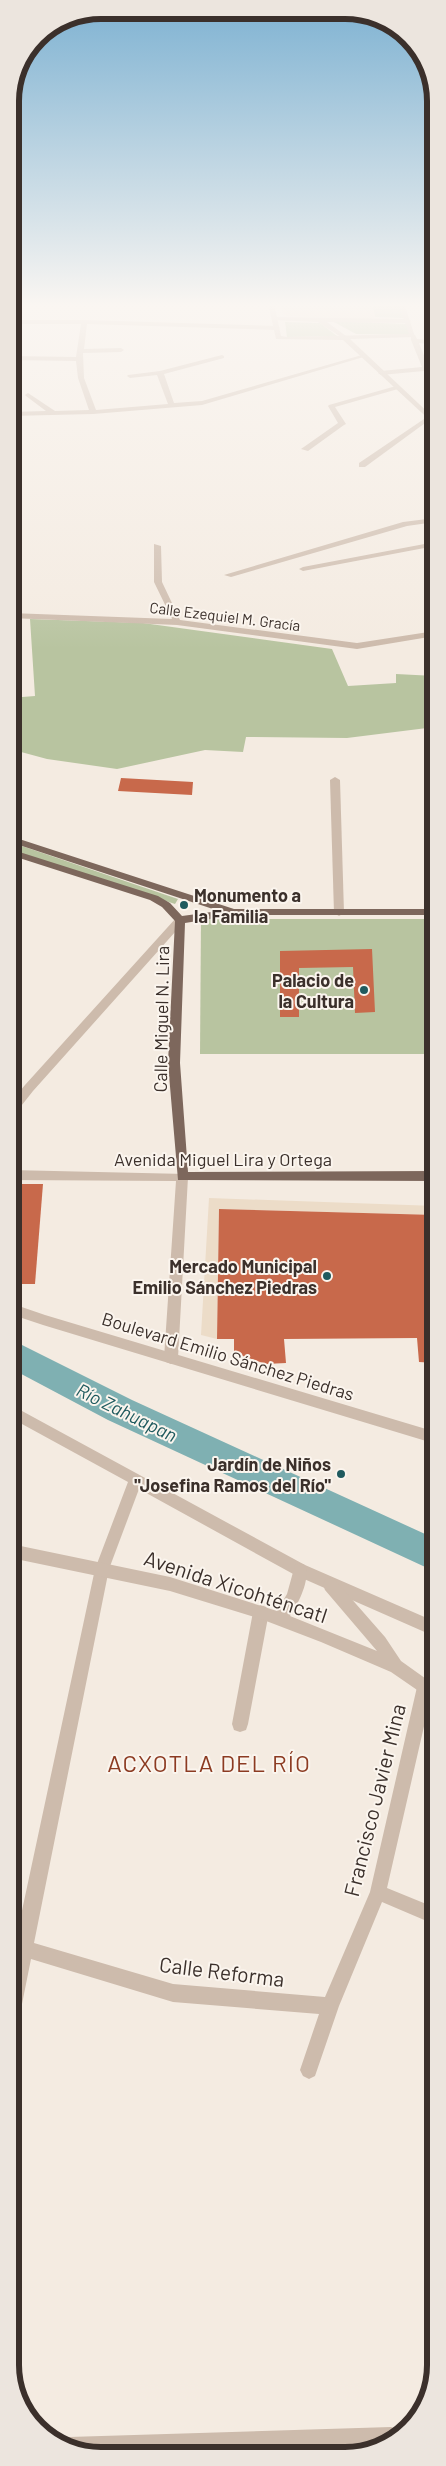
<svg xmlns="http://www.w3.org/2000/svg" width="446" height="2466" viewBox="0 0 446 2466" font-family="Barlow,sans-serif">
<rect width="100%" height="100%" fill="#f4ebe1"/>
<g fill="#b8c4a0">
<path d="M372 303H400L404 318 375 317Z"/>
<path d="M332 321 407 324 412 335 356 334Z"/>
<path d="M285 322 320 323 337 336 287 337Z"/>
<path d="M30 619 143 623 332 649 348 686 396 683V674L435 676V727L347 738 246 737 243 752 205 750 117 769 47 759 10 749V698L35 696Z"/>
<path d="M10 842 178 899 175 904 10 850Z"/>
<path d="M201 919H435V1054H200Z"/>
</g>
<g fill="#ecdcc8">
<path d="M280 303H372L375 317 369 319 287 316 283 314Z"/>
<path d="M209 1198 436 1206V1215L219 1209 217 1339 201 1335Z"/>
</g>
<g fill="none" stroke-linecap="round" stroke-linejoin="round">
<path fill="#7fb0b2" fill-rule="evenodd" d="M10 1339 132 1400 436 1539V1572L108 1420 10 1368Z"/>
</g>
<g fill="#c8694b">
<path d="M121 778 193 782 192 795 118 791Z"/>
<path d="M372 949 375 1012 355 1013 353 967 299 968V1017H280V951Z"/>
<path d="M10 1184H43L35 1284H10Z"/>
<path d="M219 1209 436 1215V1363L419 1362 417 1338 284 1339 286 1363 266 1364 234 1353V1339H217Z"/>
</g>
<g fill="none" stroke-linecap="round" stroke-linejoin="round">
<g fill="#cdbbac" fill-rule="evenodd">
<path d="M274 317 408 319 411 321 408 323 327 322 346 336 344 339 318 322 272 320Z"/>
<path d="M10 320H84L277 326 280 328 277 330 87 324 84 349 121 348 124 350 121 352 83 353 84 378 96 410 168 404 157 375 130 378 127 376 128 375 160 371 222 355 224 356V358L164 374 174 403 202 401 362 355 367 356 202 405 93 414 10 416V412L46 411 26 396 25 395 28 393 55 411 89 410 78 378 76 361 10 360V356L76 357 81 324H10Z"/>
<path d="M411 335H415L417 339 435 341V345L419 343 429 368 435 375V380L424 371 381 375 378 373 381 371 422 367 411 340Z"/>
<path d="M396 386 399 388 398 389 335 407 346 424 344 425 308 451 301 449 338 423 328 406 329 405Z"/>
<path d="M427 417 432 418 365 467H359V463Z"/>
<path d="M435 518V522L407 526 231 577 224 575 403 522Z"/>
<path d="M435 542V546L303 571 299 569 303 567Z"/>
<path d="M154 544 161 546 162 582 180 620 357 643 435 631V636L357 649 177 625 10 618V613L172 619 154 582Z"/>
<path d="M335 777 340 780 344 913 339 916 334 913 330 780Z"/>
<path d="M180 917 185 920 184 922 33 1091 14 1115 10 1116V1103L25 1085 176 918Z"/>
<path d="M10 1170 186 1174 188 1177 178 1358 176 1362 171 1364 166 1362 164 1358 176 1181 10 1180Z"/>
<path d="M11 1405 305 1565 436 1622V1637L295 1575 139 1489 109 1569 34 1943 173 1984 325 1997 370 1892 417 1687 419 1682 425 1679 431 1682 433 1687 387 1888 436 1908V1925L382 1902 339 2006 315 2076 309 2079 303 2076 300 2070 319 2014 173 2002 31 1959 20 2014 17 2020 11 2023V1973L14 1948 95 1569 128 1482 11 1418Z"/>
<path d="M261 1605 266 1607 269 1612 248 1724 246 1730 240 1732 234 1730 232 1724 253 1612 256 1607Z"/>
<path d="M391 2427 398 2430 400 2433 371 2448 160 2455 83 2454 61 2442 69 2437Z"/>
</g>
<g fill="#cdbbac" fill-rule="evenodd">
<path d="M268 303H274L281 336 287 337 409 334 398 303H404L415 337 350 339 435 419V425L343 340 276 339Z"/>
<path d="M10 1303 45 1315 436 1432V1444L43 1325 10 1314Z"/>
<path d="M11 1544 170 1577 277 1611 287 1594 295 1565 300 1563 305 1565C311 1579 298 1604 290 1616L377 1651 325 1590 323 1585 325 1580 330 1578 335 1580 385 1637 401 1661 436 1686V1703L391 1672 321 1642 261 1619 170 1591 11 1558Z"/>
</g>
<path fill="#7d675c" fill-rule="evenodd" d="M10 836 234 909H435V915H235L185 923 180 1063 188 1172 436 1171V1181L178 1180 168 1063 175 921 162 907 150 900 10 855V849L158 896 170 903 182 916 219 911 10 842Z"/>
</g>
<linearGradient id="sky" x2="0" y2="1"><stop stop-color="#7eb2d2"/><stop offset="0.47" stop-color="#faf6f2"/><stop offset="1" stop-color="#faf6f2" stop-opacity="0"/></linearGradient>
<rect width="446" height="649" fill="url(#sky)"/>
<g fill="#1f5a5e" stroke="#fbf5ee" stroke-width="2">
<circle cx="184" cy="905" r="5"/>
<circle cx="364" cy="990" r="5"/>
<circle cx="327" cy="1276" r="5"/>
<circle cx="341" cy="1474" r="5"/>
</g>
<g text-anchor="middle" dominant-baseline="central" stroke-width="4" stroke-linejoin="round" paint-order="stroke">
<g font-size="15" fill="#3b302b" stroke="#fbf5ee">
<text transform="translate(225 616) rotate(7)">Calle Ezequiel M. Gracía</text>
</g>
<g font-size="18" font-weight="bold" fill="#3b302b" stroke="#fbf5ee" text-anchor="end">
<text x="194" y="895" text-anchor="start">Monumento a<tspan x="194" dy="21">la Familia</tspan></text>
<text x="354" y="980">Palacio de<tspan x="354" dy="21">la Cultura</tspan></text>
<text x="317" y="1266">Mercado Municipal<tspan x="317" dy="21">Emilio Sánchez Piedras</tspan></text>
<text x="331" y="1464">Jardín de Niños<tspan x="331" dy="21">"Josefina Ramos del Río"</tspan></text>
</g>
<g font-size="18" fill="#3b302b" stroke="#fbf5ee">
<text transform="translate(161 1019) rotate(-89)">Calle Miguel N. Lira</text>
<text x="223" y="1159">Avenida Miguel Lira y Ortega</text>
<text transform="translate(228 1356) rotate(17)">Boulevard Emilio Sánchez Piedras</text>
</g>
<g font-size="19" font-style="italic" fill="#1f5a5e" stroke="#fbf5ee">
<text transform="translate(127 1412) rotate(26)">Río Zahuapan</text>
</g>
<g font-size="21" fill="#3b302b" stroke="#fbf5ee">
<text transform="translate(236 1586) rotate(18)">Avenida Xicohténcatl</text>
<text transform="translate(374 1800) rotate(-76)">Francisco Javier Mina</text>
<text transform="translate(222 1971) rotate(7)">Calle Reforma</text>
</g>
<g font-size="24" letter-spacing="1" fill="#8c3b22" stroke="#fbf5ee">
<text x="209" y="1762">ACXOTLA DEL RÍO</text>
</g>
</g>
<path d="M0 0H446V2466H0ZM101 19H345A82 82 0 0 1 427 101V2365A82 82 0 0 1 345 2447H101A82 82 0 0 1 19 2365V101A82 82 0 0 1 101 19Z" fill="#ece5de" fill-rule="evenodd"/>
<path fill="none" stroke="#3b302b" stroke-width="6" d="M101 19H345A82 82 0 0 1 427 101V2365A82 82 0 0 1 345 2447H101A82 82 0 0 1 19 2365V101A82 82 0 0 1 101 19Z"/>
</svg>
